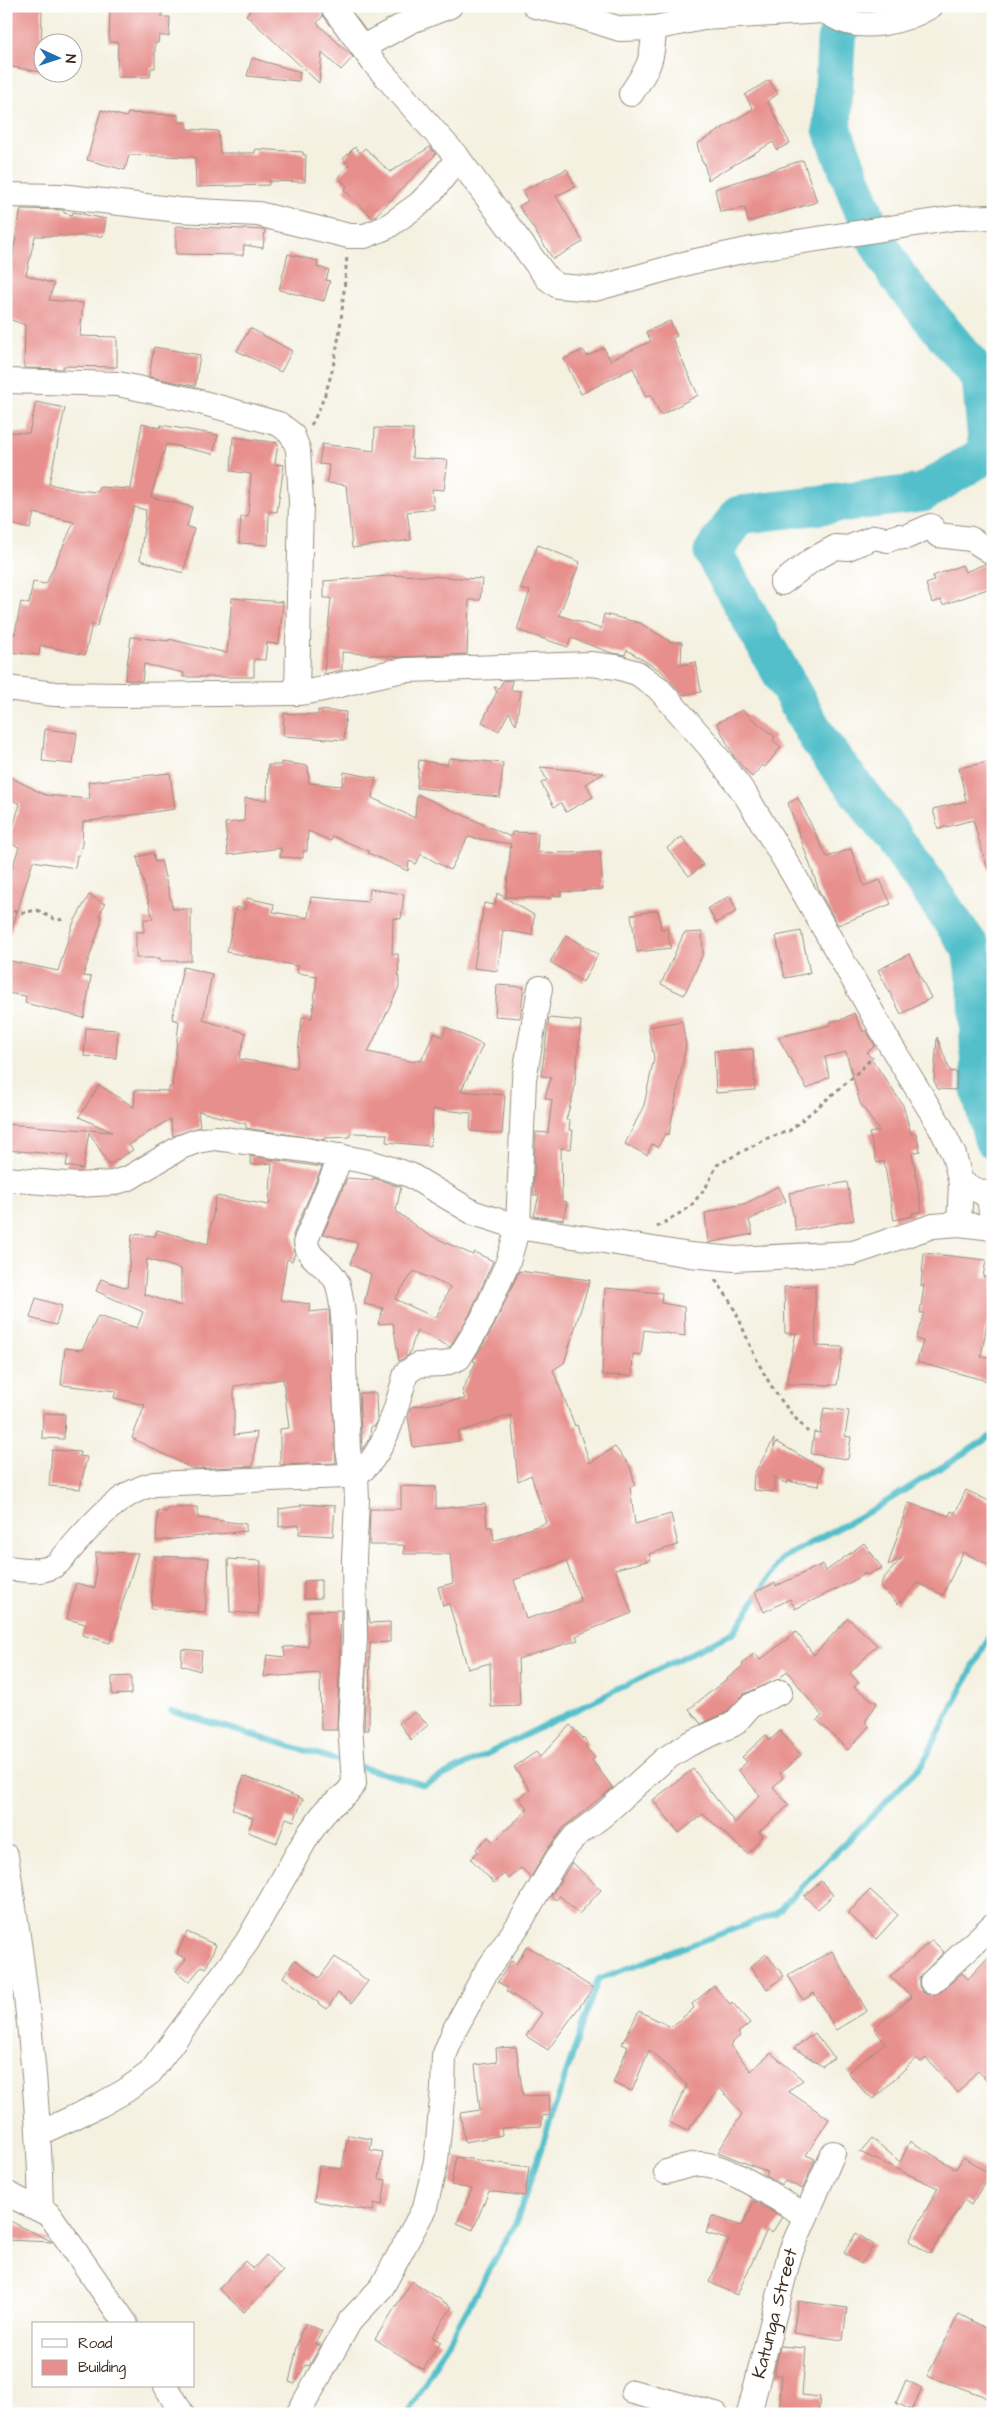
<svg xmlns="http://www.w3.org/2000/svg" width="999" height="2420" viewBox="0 0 999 2420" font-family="'Architects Daughter',sans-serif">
<rect width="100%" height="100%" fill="#fff"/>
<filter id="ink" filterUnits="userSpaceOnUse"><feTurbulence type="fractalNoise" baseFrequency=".02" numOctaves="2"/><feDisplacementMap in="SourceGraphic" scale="10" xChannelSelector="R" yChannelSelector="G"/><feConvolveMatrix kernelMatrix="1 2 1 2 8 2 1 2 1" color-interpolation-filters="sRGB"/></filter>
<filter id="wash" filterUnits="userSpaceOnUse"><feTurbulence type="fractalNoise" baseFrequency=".0096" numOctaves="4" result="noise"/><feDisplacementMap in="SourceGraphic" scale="20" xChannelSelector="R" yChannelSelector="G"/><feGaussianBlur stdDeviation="1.12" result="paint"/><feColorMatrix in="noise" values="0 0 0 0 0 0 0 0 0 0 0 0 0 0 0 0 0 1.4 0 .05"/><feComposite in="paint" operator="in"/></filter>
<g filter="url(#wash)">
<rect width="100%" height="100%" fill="#f4f1e1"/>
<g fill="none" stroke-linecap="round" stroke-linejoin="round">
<g stroke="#52bfca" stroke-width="6">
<path d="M171 1711 347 1763"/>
<path d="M357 1766 424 1785 734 1632 782 1558 876 1508 993 1435"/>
<path d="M408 2414 517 2220 598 1979 775 1914 922 1765 993 1629"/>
</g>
<path stroke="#52bfca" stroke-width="39" d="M855 6 843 22 836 40 832 129 871 230 898 277 981 378 988 453 922 493 739 515 713 552 820 742 893 837 971 948 978 997 980 1089 993 1139"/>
</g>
<g id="blocks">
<g fill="#e78f8c" fill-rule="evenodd">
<path d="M6 6H42L41 72 6 66Z"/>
<path d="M110 6H162V17H170L169 36H159L158 43H155V68H151L150 77H117L118 42H109Z"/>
<path d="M254 6H318L323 16 317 23 353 57 341 70 322 53 319 83 246 15Z"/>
<path d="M252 58 300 72 299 81 247 76Z"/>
<path d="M769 80 778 94 767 101 790 143 777 150 773 142 708 180 704 162H702L697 144 753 109 745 95Z"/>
<path d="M101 110 126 117 128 113 178 115V122H187V129L218 131 220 153H255V149L303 152V155H306L305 182 269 181V185L196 187 195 157 129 155 125 170 87 160Z"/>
<path d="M355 147 360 153 365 148 390 172 430 147 436 154 373 218 344 190 347 186 338 177 349 165 343 159Z"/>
<path d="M803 160 817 202 748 222 745 208 720 212 715 189Z"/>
<path d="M567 169 575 187 556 196 583 242 553 259 519 206 528 201 522 191Z"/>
<path d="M21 209 64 210V213L72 215 73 212 106 219 103 236H35L26 275 54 284 49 300 83 303 80 336 117 337V367L63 366V369L24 368 25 325 6 318V262L11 264Z"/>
<path d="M176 226 265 230 263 248 244 245 243 255 176 254Z"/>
<path d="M288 254 318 261 317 267 329 270 326 280 330 281 324 301 279 290Z"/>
<path d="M670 321 677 336 672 338 698 395 661 415 651 395 646 397 633 368 581 394 564 359 583 350 587 356 604 348 610 360 651 341 646 332Z"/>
<path d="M250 328 292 351 281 372 237 351Z"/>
<path d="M154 347 200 355 195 386 149 377Z"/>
<path d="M36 402 65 408 49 484 76 490 98 492 100 487 131 489 142 423 160 428 161 425 218 435 213 454 166 444 151 497 192 507 187 527 194 529 183 573 140 560 146 510 134 507 97 626 92 624 85 655 40 645 39 655 7 652 8 634H15L21 602 29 604 33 582 46 584 74 522 34 513 30 529 6 523V432L29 433Z"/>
<path d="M375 428 413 429 412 458 448 460 444 490 432 489 434 509 407 512 411 540 352 548 346 485 327 483 329 465 319 464 322 444 374 451Z"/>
<path d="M233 437 278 443 275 464 284 465 277 512 269 511 268 545 239 543 241 517H248L251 474 231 471Z"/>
<path d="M538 545 580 562 559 615 601 629 604 614 640 623 671 642H682L681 665 696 662 701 692 683 695 661 671 627 650 625 655 612 653 571 638 568 647 517 630 530 591 520 589Z"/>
<path d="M985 564 993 567V587L943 605 941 600 932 603 926 584 934 581 933 576 962 565 965 572Z"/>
<path d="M401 575 482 579 480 600H469L467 654 401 657 342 652V670L324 674 331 598H324V581Z"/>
<path d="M232 598 283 602 279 644 267 643 265 660 254 659V677H183L184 673 144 664 142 681 125 680 131 637 169 641V639L227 653Z"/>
<path d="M512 680 511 690 521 691 516 725 509 712 499 731 482 722 497 692 494 687 499 688 503 681Z"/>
<path d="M318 710 346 712 344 740 283 736 284 713 318 715Z"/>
<path d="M742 710 775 737 773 740 781 747 765 767 762 765 752 777 734 757 717 723Z"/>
<path d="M45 729 77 733 73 764 42 761Z"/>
<path d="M449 758 503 763 500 797 417 788 419 760 447 765Z"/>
<path d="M993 761V869L988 870 973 820 938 829 933 809 966 801 959 768Z"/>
<path d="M281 762 308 766 309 783 342 786 344 772 376 778 372 798 415 818 417 794 511 837 512 832 538 833 537 852 569 853 600 851 603 889 561 892V896L552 895 551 898 506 897 511 844 468 837 450 870 421 854 416 864 409 861 408 871 368 853 369 851 332 836 331 841 308 831 307 851H303V858L280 857 281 848 228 855 225 823 244 821 245 798 267 800 268 765H281Z"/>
<path d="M540 767 604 773 586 784 593 797 566 812 561 803 554 807 541 783 547 780Z"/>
<path d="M170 773 175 809 83 822 82 844 79 855H77L75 868 33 861 10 934 6 933V887L19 847 8 843 20 804 6 797V775L45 795 90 799 88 782Z"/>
<path d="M798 798 827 857 851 849 864 886 880 880 891 904 838 925 820 893 788 803Z"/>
<path d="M682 837 703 865 689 876 667 848Z"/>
<path d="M153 853 155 862 161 861 173 909H191V961H160V958H136V932H144V919H153L137 857Z"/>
<path d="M370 889 404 894 401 919 393 918 392 954H398L399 987 368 1052 415 1062V1060L421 1061 434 1033 443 1037 446 1027 483 1045 461 1091 505 1095 502 1134 470 1131 471 1113 433 1109 430 1146 386 1142 387 1134 350 1133V1137L325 1138V1140L246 1128V1124L198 1111 200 1127 173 1136 170 1119 129 1145 133 1150 109 1165 89 1132 83 1169 66 1166 68 1155 6 1150V1124L112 1132 79 1117 99 1085 134 1107 135 1090 169 1091V1087H172L179 1021 172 1019 183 967 212 974 203 1020 246 1033 239 1059 296 1068 302 1017 312 1018 317 976 297 973 298 966 227 952 236 907 245 909 247 898 274 904 273 912 308 918 311 897 368 902Z"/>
<path d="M497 893 534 915 532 935 503 930 498 971 474 968 484 903 495 905Z"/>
<path d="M89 895 105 904 99 915 101 916V923L83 976 91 977 84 1018 25 1003 26 996 6 993V960L58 971 73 924Z"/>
<path d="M730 896 737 911 716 923 708 908Z"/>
<path d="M658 910 661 929 667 928 671 948 637 952 631 915Z"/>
<path d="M801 931 810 973 785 978 776 936Z"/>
<path d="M702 932 703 954 684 995 661 984 684 933Z"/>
<path d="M566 935 598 954 583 982 550 962Z"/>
<path d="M909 954 931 998 901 1014 878 970Z"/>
<path d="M497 985 524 987 520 1018 495 1016Z"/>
<path d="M854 1013 863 1032 866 1030 875 1046 867 1052 903 1105 911 1134 916 1133 920 1151 912 1153 922 1211 912 1213 913 1216 894 1220 884 1161 877 1163 869 1133 879 1131 860 1103 846 1052 825 1057 829 1077 807 1089 778 1037 831 1025 830 1022 843 1019Z"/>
<path d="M549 1018 581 1021 574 1091 566 1120H570L569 1130H573L571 1149 561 1148 562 1201 567 1202 563 1220 534 1216 539 1195H533L536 1132 548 1133 552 1100 545 1098 551 1077 541 1076Z"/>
<path d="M682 1021 686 1045 669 1134H665L658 1147 652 1144 647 1155 625 1144 644 1105 654 1058 648 1027Z"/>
<path d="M86 1028 118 1030 116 1058 84 1056Z"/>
<path d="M937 1037 950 1071 957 1072 956 1090 938 1089 934 1081Z"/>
<path d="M753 1049 755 1090 716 1093 714 1051Z"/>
<path d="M250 1156 322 1167 293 1235 295 1253 292 1261 287 1259 280 1300 310 1304 309 1312 329 1310 336 1463 280 1465V1429L289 1428 283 1379 234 1386V1435L257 1432 253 1466 193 1469 132 1438 145 1405 114 1398 116 1391 61 1385 65 1348 82 1350 98 1316 137 1328 143 1312 96 1291 101 1279 127 1288 132 1234 155 1236 157 1230 208 1244 216 1196 269 1205 272 1163 251 1165ZM147 1259 181 1269V1306L144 1294Z"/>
<path d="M347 1178 373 1180V1178L401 1187 396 1211 425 1233 473 1255 474 1252 493 1261 470 1314 450 1347 417 1330 409 1355 399 1361 393 1323 378 1324 383 1308 364 1304 371 1274 350 1264 358 1243 323 1234ZM414 1271 450 1287 436 1318 395 1299Z"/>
<path d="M847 1182 854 1220 796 1231 789 1193Z"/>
<path d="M778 1186 786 1201 749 1220 753 1234 708 1243 705 1213 747 1203Z"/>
<path d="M924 1253 986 1260 983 1277H993V1324H987L981 1357H991L987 1381 917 1362 923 1341 916 1339 924 1313H920L924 1286H921Z"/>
<path d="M519 1271 590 1280 564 1363 553 1370 575 1426 577 1425 590 1463 615 1447 630 1466 635 1485 630 1487 635 1524 671 1514 678 1545 649 1554 651 1560 615 1569 632 1613 587 1631 576 1636 578 1640 518 1659 520 1706 491 1707 490 1663 468 1669 449 1604 443 1606 438 1587 453 1583 450 1554H404V1545H369L370 1509H401V1486L436 1487V1509L485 1504 487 1527H492L494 1541 546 1523 531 1475 518 1481 511 1415 458 1432 459 1441 413 1447 408 1417 411 1407 465 1399 462 1391 476 1362 473 1361 494 1326ZM566 1561 581 1601 526 1619 514 1580Z"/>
<path d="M815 1286 816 1346 843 1347 837 1385 786 1384 796 1333H785L784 1287Z"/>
<path d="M605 1288 662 1293 661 1303 684 1307 685 1336 644 1330 641 1355 633 1354 632 1376 602 1375Z"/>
<path d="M36 1298 62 1306 56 1325 30 1318Z"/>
<path d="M359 1393H376L377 1420 375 1426H371L370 1437 362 1450Z"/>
<path d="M824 1408 849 1411 845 1436 851 1437 848 1459 811 1454 814 1432 820 1433Z"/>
<path d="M43 1413 65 1414 64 1439 42 1438Z"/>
<path d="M774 1439V1447L777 1442 822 1468 819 1486 788 1481 787 1484 774 1477V1492L753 1490 754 1474Z"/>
<path d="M52 1450 80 1452 79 1456 87 1457 80 1489 49 1486Z"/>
<path d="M966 1490 993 1503V1567L963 1552 943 1595 918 1583 898 1604 880 1587 883 1579 902 1558 888 1565 908 1503 949 1516 951 1511 955 1513Z"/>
<path d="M301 1504 335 1506 333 1536 299 1534 300 1525 279 1527V1509L301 1506Z"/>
<path d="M197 1507 198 1518 246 1524V1531L156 1541 158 1510 166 1512V1508Z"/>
<path d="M864 1543 882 1568 867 1575 865 1573 853 1581 795 1609 790 1599 764 1612 755 1592 775 1583 776 1586 823 1564 826 1571Z"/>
<path d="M96 1552 138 1553 110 1643 82 1635 86 1624 67 1619 76 1583 95 1588Z"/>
<path d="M155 1556 209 1558 205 1612 151 1609Z"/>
<path d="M228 1559 261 1561 258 1614 230 1612Z"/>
<path d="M321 1580V1598L304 1599V1581Z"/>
<path d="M341 1610 337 1730H321L320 1673 264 1677 267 1655 285 1657 284 1647 308 1646V1611Z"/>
<path d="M368 1610 370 1623 390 1622V1642L370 1643 369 1730H364Z"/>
<path d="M848 1618 877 1645 850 1673 859 1683 854 1687 877 1703 865 1722 869 1726 848 1750 817 1720 822 1716 787 1671 779 1679 744 1694 726 1713 701 1724 689 1709 743 1666 742 1664 755 1653 760 1660 796 1632 814 1655Z"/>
<path d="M182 1649 202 1651 200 1671 181 1665Z"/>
<path d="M131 1676V1694L112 1695V1677Z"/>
<path d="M415 1712 428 1725 411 1740 399 1723Z"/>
<path d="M570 1725 588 1743 585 1746 595 1758 592 1760 613 1788 564 1827 546 1851 531 1877 521 1868 509 1879 504 1874 494 1883 471 1859 478 1852 476 1849 488 1837 494 1842 528 1809 519 1798 530 1790 514 1767 536 1752 540 1757Z"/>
<path d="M780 1731 801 1755 780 1773 783 1778 773 1787 789 1805 759 1832 763 1836 748 1854 703 1814 679 1833 653 1800 693 1769 735 1823 760 1795 738 1770 747 1762 742 1757 766 1735 770 1740Z"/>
<path d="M244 1776 303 1799 294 1821 286 1818 277 1843 248 1832 253 1818 232 1809Z"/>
<path d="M572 1862 601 1890 579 1914 560 1896 556 1900 551 1896Z"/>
<path d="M821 1881 833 1895 818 1909 804 1896Z"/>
<path d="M870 1890 898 1915 876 1939 848 1913Z"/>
<path d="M187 1932 216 1945 206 1968 202 1966 189 1982 176 1971 186 1959 177 1954Z"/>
<path d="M932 1940 944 1952 919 1978V1986L922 1992 928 1995 941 1992 962 1973 968 1979 993 1952V2090L978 2070 958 2093 926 2058 921 2062 916 2058 874 2099 865 2093 848 2072 885 2043 874 2028 912 1997 890 1977Z"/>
<path d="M527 1946 593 1988 548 2050 526 2036 542 2013 506 1991 508 1988 498 1982 511 1961 516 1964Z"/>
<path d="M832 1951 867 2011 836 2030 814 1993 803 2000 788 1975Z"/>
<path d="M766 1954 784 1976 767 1989 750 1967Z"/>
<path d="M335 1957 368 1981 352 2003 338 1993 327 2009 283 1977 295 1960 319 1978Z"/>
<path d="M714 1986 730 2004 732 2002 750 2023 738 2033 740 2036 730 2045 751 2071 771 2053 803 2080 788 2091 829 2119 806 2155 815 2159 803 2189 785 2181 782 2185 766 2176 768 2172 718 2152 742 2114 720 2088 687 2131 669 2122 687 2085 649 2050 632 2091 613 2083 628 2047 622 2044 639 2011 671 2027 694 2008 692 2004Z"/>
<path d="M815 2033 834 2058 822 2066 794 2048Z"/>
<path d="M516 2047 523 2096 549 2095 550 2115 542 2116V2126L501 2128 502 2135 465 2142 460 2113 480 2110 475 2065 497 2062 496 2048Z"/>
<path d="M348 2135 372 2139 370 2150 383 2152 379 2179 386 2180 382 2205 374 2203 373 2211 314 2201 319 2166 342 2169Z"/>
<path d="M872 2138 900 2162 910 2141 956 2169 963 2157 990 2174 971 2205 964 2200 930 2254 909 2241 938 2188 860 2152Z"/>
<path d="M456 2157 529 2167 525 2196 489 2191 473 2230 457 2223 472 2189 451 2185Z"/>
<path d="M754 2201 782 2217 772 2233 767 2230 737 2295 709 2282 729 2240 706 2233 712 2216 742 2226Z"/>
<path d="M6 2219 51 2241 52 2242 6 2240Z"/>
<path d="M856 2233 874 2245 861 2264 844 2253Z"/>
<path d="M266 2255 283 2271 244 2312 219 2289 245 2261 253 2269Z"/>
<path d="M412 2281 452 2307 432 2337 441 2342 423 2370 375 2339Z"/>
<path d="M798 2301 847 2308 843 2340 793 2333Z"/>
<path d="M959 2314 993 2332V2402L981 2395 927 2376Z"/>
<path d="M306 2323 322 2331 315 2344 321 2345 309 2366 305 2365 295 2384 289 2382 300 2334Z"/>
<path d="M780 2346 806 2348 802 2395 820 2397 818 2414H779L782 2375H774Z"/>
<path d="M906 2380 922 2388 912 2410 896 2403Z"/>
</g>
</g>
</g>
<g filter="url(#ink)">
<use href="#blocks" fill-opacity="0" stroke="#988e80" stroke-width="1"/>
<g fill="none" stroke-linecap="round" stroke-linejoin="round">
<g stroke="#988e80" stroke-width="26">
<g id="street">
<path d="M332 6 373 62 458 158 547 278 558 286 595 289 691 262 752 249 955 218 993 217"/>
<path d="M535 6 576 15 620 29 654 28"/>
<path d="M822 6C824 12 828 13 833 16 861 33 905 22 931 6"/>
<path d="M363 47 411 21 450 6"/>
<path d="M631 94C649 67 653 61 654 28L703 18 824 11"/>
<path d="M6 195 60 196 179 210 258 214 349 236H365L387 227 419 204 434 189 458 158"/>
<path d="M6 381 118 384 193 400 279 424 292 434 298 449 301 501 297 693"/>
<path d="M782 583 812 560 836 547 848 548 875 537 888 540 898 536 906 537 931 526 938 535 971 539 993 553"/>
<path d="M6 688 55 694 122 695 297 693C335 690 369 674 407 670L590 664 617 667 637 673 658 688 709 746 745 794 795 877 891 1046 940 1126 954 1155 961 1183 959 1224"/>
<path d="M6 1179 77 1185 113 1183 129 1178 181 1147 197 1141 215 1138 306 1150 369 1162 410 1175 474 1213 518 1227 690 1255 734 1259 853 1253 933 1226 959 1224 993 1228"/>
<path d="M961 1183 981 1192 989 1198 993 1226"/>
<path d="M6 1568C24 1569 43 1575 58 1563 86 1533 112 1494 154 1484L344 1476C347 1475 353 1475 356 1474 383 1461 399 1400 406 1373L418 1365 443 1364 459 1358 482 1320 508 1262 518 1227 524 1079 540 988"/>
<path d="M6 1856C25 1974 39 2089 41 2209"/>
<path d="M932 1982 993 1925"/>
<path d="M40 2133 100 2105 125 2091 150 2073 247 1942 308 1835 327 1809 347 1793 354 1784 350 1725 355 1639 354 1558 357 1501 356 1474 351 1467 348 1450C347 1418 344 1386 344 1354 344 1332 344 1307 338 1285 332 1266 306 1261 306 1240L341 1156"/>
<path d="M666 2172C677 2169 689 2164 700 2164 727 2164 782 2202 806 2216"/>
<path d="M6 2193 50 2215 126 2324"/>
<path d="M166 2386 182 2414"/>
<path d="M633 2392 716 2414"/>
<path d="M298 2414 350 2321 382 2287 425 2207 436 2161 443 2089 444 2056 455 2029 486 1972 519 1924 557 1859 575 1836 602 1816 665 1759 689 1744 734 1724 750 1706 780 1692"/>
<path id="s1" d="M749 2414 790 2253 833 2153"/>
</g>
</g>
<g stroke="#988e80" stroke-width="3" stroke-dasharray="4 4" stroke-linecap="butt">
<path d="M311 425C339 376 342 312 347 256"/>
<path d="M6 908 21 913 37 910 54 919 64 920"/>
<path d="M657 1227 690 1207 706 1187 717 1165 768 1138 789 1131 852 1078 873 1057"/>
<path d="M715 1280C738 1307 743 1334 759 1364 772 1390 788 1411 808 1432"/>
</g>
<use href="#street" stroke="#fff" stroke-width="24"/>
</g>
</g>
<g text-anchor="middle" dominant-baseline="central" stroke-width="4" stroke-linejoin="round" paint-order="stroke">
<g font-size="19" fill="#3b2a1e" stroke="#fff">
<text stroke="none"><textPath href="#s1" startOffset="104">Katunga Street</textPath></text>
</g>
</g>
<rect width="999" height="2420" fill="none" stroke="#fff" stroke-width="25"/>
<rect x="32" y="2322" width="162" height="65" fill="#ffffff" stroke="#b1aaa5"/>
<rect x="42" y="2339" width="25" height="8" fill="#ffffff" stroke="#b1aaa5"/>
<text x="78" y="2348" font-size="15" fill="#3b2a1e">Road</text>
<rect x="42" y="2360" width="25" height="15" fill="#e78f8c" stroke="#b1aaa5"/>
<text x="78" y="2372" font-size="15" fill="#3b2a1e">Building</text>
<g transform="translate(58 58) rotate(93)"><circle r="24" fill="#ffffff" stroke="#b1aaa5"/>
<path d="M0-4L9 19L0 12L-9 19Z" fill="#1f6fb2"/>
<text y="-8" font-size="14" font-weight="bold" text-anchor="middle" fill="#3b2a1e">N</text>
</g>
</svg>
